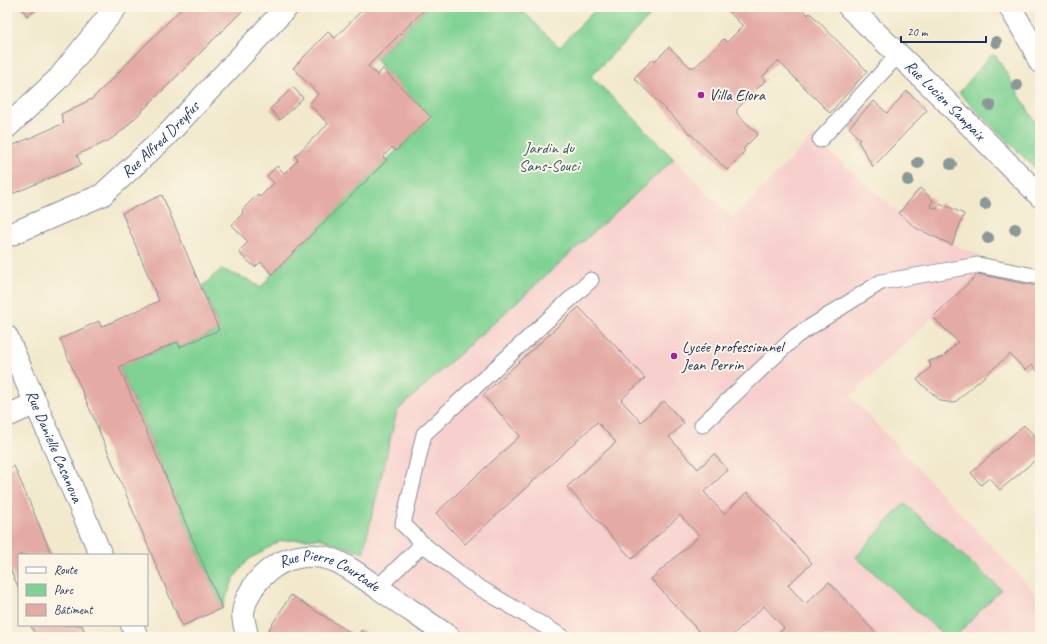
<svg xmlns="http://www.w3.org/2000/svg" width="1047" height="644" viewBox="0 0 1047 644" font-family="Caveat,sans-serif">
<rect width="100%" height="100%" fill="#fcf5e5"/>
<filter id="ink" filterUnits="userSpaceOnUse"><feTurbulence type="fractalNoise" baseFrequency=".025" numOctaves="2"/><feDisplacementMap in="SourceGraphic" scale="8" xChannelSelector="R" yChannelSelector="G"/><feConvolveMatrix kernelMatrix="1 2 1 2 8 2 1 2 1" color-interpolation-filters="sRGB"/></filter>
<filter id="wash" filterUnits="userSpaceOnUse"><feTurbulence type="fractalNoise" baseFrequency=".012" numOctaves="4" result="noise"/><feDisplacementMap in="SourceGraphic" scale="16" xChannelSelector="R" yChannelSelector="G"/><feGaussianBlur stdDeviation="0.9" result="paint"/><feColorMatrix in="noise" values="0 0 0 0 0 0 0 0 0 0 0 0 0 0 0 0 0 1.4 0 .05"/><feComposite in="paint" operator="in"/></filter>
<g filter="url(#wash)">
<rect width="100%" height="100%" fill="#f2e9cd"/>
<path fill="#f7d0cd" d="M814 135 827 150 916 228 979 255 978 274 850 396 1040 598V637H465L362 568 363 553 397 411 674 159 733 219Z"/>
<g fill="#7fd293" stroke="#4d8078">
<path d="M427 7H519L559 47 598 7H659L591 76 674 159 397 411 363 553 319 538 280 541 248 560 234 578 222 608 119 367 177 342 180 347 219 330 203 286 221 269 249 280 261 288 272 274 430 117 383 69 376 58Z"/>
<path d="M991 55 996 56 1040 130V173L959 93Z"/>
<path d="M904 503 1001 589 955 637H946L856 557Z"/>
</g>
<g id="blocks">
<g fill="#e4aba5">
<path d="M21 7H40L27 16Z"/>
<path d="M183 7H246L122 131 108 141 77 155 81 165 7 196V148L64 123 61 114 92 99Z"/>
<path d="M365 7H427L368 66 377 75 383 69 431 117 396 151 392 147 383 157 387 160 272 274 261 262 255 267 242 256 239 251 248 242 232 225 243 213 242 210 258 194 260 197 274 183 267 176 277 166 284 173 288 170 298 160 295 156 328 124 309 104 318 94 293 68 328 32 335 38Z"/>
<path d="M724 7H800L808 15 810 13 867 71 830 113 778 61 762 77 766 80 737 109V114L758 134 743 149 745 151 727 170 634 78 653 59 655 61 669 47 690 67H695L724 39 727 42 743 26Z"/>
<path d="M293 87 303 98 280 120 270 109Z"/>
<path d="M907 91 927 110 873 167 858 141 860 140 849 127 874 101 887 113Z"/>
<path d="M920 188 933 200 930 206 937 209 940 203 964 214 952 245 916 228 899 213Z"/>
<path d="M162 195 219 330 180 347 177 342 119 367 222 608 182 626 60 339 99 321 101 327 159 301 122 213Z"/>
<path d="M978 274 1040 287V374L1032 365 1025 370 1010 354 954 403 941 401 917 380 931 367 929 361 943 357 958 342 933 317Z"/>
<path d="M579 307 645 378 621 400 641 422 664 401 684 423 669 437 698 469 714 454 728 470 704 492 724 514 747 492 812 563 788 585 805 604 829 582 879 637H774L784 628 764 606 730 637H704L651 579 699 536 680 515 632 559 567 487 616 442 597 422 465 544 436 513 520 436 483 395Z"/>
<path d="M1024 425 1035 436 1040 432V456L1000 490 989 478 981 485 971 473Z"/>
<path d="M14 466 52 555H19V589L7 562V469Z"/>
<path d="M291 595 357 637 361 630 372 637H275L267 632Z"/>
<path d="M33 625H82L87 637H36L31 626Z"/>
</g>
</g>
</g>
<g filter="url(#ink)">
<use href="#blocks" fill-opacity="0" stroke="#868c96" stroke-width="1"/>
<g fill="none" stroke-linecap="round" stroke-linejoin="round">
<g stroke="#868c96" stroke-width="17">
<g id="service">
<path d="M820 140 898 55"/>
<path d="M702 425 796 336 881 282 978 265 1040 277"/>
<path d="M377 588 423 544"/>
<path d="M563 637 470 582 423 544 403 524 424 434 591 280"/>
</g>
</g>
<g stroke="#868c96" stroke-width="24">
<g id="minor">
<path id="s1" d="M849 7 930 85 1040 196"/>
<path d="M7 127 59 78 116 7"/>
<path id="s2" d="M7 236 102 195 166 136 287 7"/>
<path id="s3" d="M7 337 101 555"/>
<path d="M7 416 36 403"/>
<path d="M132 625 137 637"/>
<path id="s4" d="M247 637C246 629 243 621 243 613 245 597 255 582 267 572 284 557 309 552 330 559 347 564 362 578 377 587 401 604 425 620 449 637"/>
</g>
</g>
<g stroke="#868c96" stroke-width="24">
<path id="primary" d="M1010 7 1032 45 1040 62"/>
</g>
<use href="#service" stroke="#fff" stroke-width="15"/>
<use href="#minor" stroke="#fff" stroke-width="22"/>
<use href="#primary" stroke="#fff" stroke-width="22"/>
</g>
<g fill="#8a9997">
<circle cx="996" cy="42" r="6"/>
<circle cx="1017" cy="85" r="6"/>
<circle cx="990" cy="105" r="6"/>
<circle cx="918" cy="163" r="6"/>
<circle cx="951" cy="164" r="6"/>
<circle cx="908" cy="180" r="6"/>
<circle cx="985" cy="204" r="6"/>
<circle cx="1015" cy="229" r="6"/>
<circle cx="988" cy="238" r="6"/>
</g>
</g>
<g fill="#b5179e" stroke="#fcf5e5" stroke-width="1.5">
<circle cx="701" cy="95" r="4"/>
<circle cx="674" cy="356" r="4"/>
</g>
<g text-anchor="middle" dominant-baseline="central" stroke-width="4" stroke-linejoin="round" paint-order="stroke">
<g font-size="16" fill="#1b2f5e" stroke="#fcf5e5" text-anchor="start">
<text x="709" y="95">Villa Elora</text>
<text x="682" y="347">Lycée professionnel<tspan x="682" dy="18">Jean Perrin</tspan></text>
</g>
<g font-size="16" fill="#1b2f5e" stroke="#fcf5e5">
<text stroke="none"><textPath href="#s1" startOffset="134">Rue Lucien Sampaix</textPath></text>
<text stroke="none"><textPath href="#s2" startOffset="184">Rue Alfred Dreyfus</textPath></text>
<text stroke="none"><textPath href="#s3" startOffset="119">Rue Danielle Casanova</textPath></text>
<text stroke="none"><textPath href="#s4" startOffset="142">Rue Pierre Courtade</textPath></text>
</g>
<g font-size="16" fill="#34586b" stroke="#fcf5e5">
<text x="549" y="148">Jardin du<tspan x="549" dy="18">Sans-Souci</tspan></text>
</g>
</g>
<rect width="1047" height="644" fill="none" stroke="#fcf5e5" stroke-width="24"/>
<rect x="18" y="554" width="130" height="72" fill="#fcf5e5" stroke="#a2a6af"/>
<rect x="26" y="567" width="20" height="6" fill="#ffffff" stroke="#a2a6af"/>
<text x="54" y="574" font-size="12" fill="#1b2f5e">Route</text>
<rect x="26" y="584" width="20" height="12" fill="#7fd293" stroke="#a2a6af"/>
<text x="54" y="594" font-size="12" fill="#1b2f5e">Parc</text>
<rect x="26" y="604" width="20" height="12" fill="#e4aba5" stroke="#a2a6af"/>
<text x="54" y="614" font-size="12" fill="#1b2f5e">Bâtiment</text>
<path d="M901 36v6h85v-6" fill="none" stroke="#1b2f5e" stroke-width="2"/>
<text x="907" y="36" font-size="12" fill="#1b2f5e" stroke="#fcf5e5" stroke-width="3" paint-order="stroke">20 m</text>
</svg>
